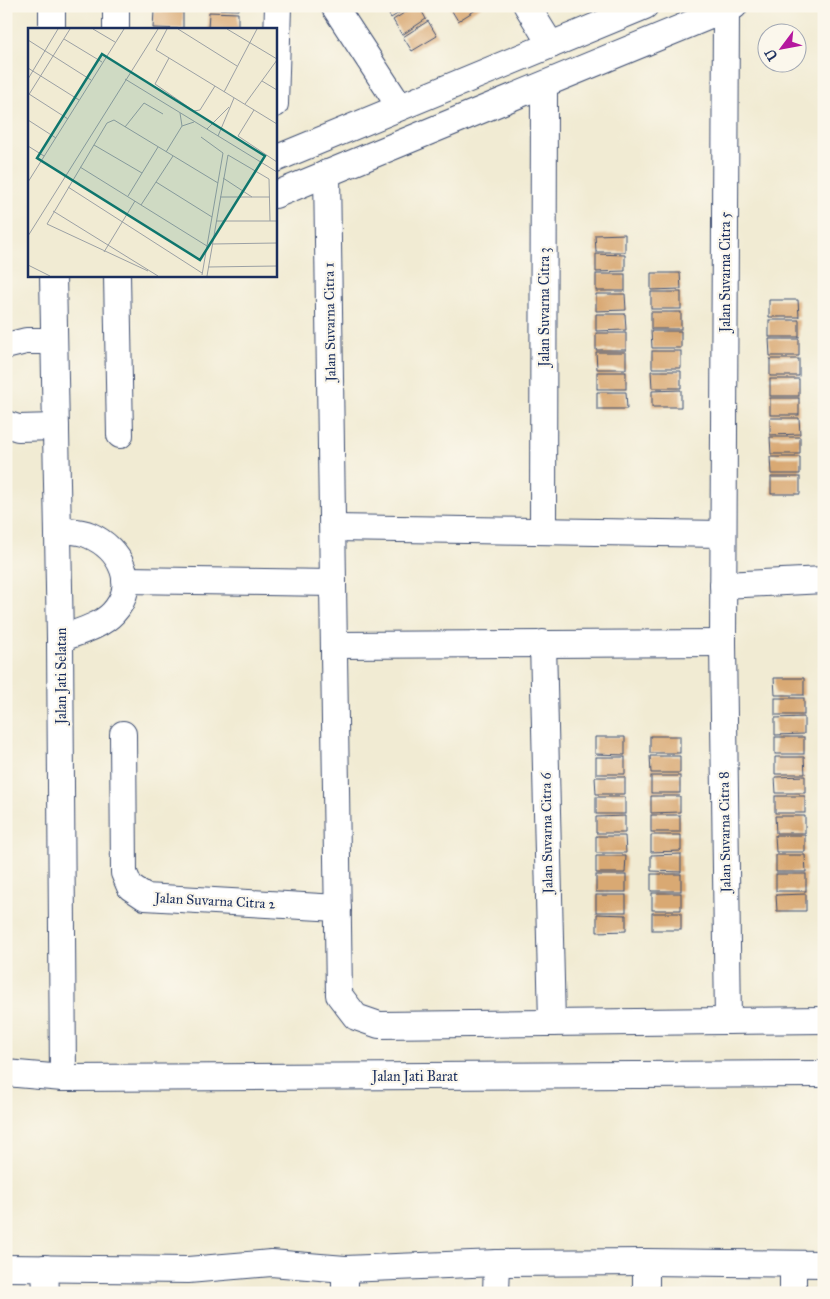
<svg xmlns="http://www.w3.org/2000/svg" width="830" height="1299" viewBox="0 0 830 1299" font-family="'IM FELL Great Primer',serif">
<rect width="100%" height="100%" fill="#fbf7ec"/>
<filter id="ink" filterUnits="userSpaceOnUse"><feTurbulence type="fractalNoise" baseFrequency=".02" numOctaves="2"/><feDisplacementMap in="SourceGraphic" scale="10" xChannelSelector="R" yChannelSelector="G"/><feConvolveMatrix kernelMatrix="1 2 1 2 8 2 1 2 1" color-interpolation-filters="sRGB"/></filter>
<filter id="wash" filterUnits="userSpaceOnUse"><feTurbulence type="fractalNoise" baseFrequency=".0096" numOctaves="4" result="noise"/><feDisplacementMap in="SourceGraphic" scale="20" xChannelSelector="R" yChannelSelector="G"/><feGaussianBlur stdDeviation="1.12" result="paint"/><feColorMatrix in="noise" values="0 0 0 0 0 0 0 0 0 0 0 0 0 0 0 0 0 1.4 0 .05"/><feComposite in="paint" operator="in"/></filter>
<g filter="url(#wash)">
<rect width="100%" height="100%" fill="#f1ebd3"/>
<g id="blocks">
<g fill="#d9a973">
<rect x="154" y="6" width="29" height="3"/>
<path d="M209 6H239V10L209 9Z"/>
<path d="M384 6H410L391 18Z"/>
<path d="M415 6H419L426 19 402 35 393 20Z"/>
<path d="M449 6H482L458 21Z"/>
<path d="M154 11 183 12V29L153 28Z"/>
<path d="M209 12 238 13V29H208Z"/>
<path d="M428 21 437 36 412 51 403 37Z"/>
<path d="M625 234V252H596L595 235Z"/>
<path d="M596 254 625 255V271L596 272Z"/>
<path d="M651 273H680L681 289 651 290Z"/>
<rect x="596" y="274" width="29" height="17"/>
<rect x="651" y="292" width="30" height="17"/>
<path d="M596 294H625L626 310 596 311Z"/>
<path d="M769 300H798L799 317H769Z"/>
<rect x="651" y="312" width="30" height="17"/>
<path d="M596 314H625L626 330 596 331Z"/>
<rect x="769" y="320" width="30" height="17"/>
<path d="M651 331H681V348H652Z"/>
<rect x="596" y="333" width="30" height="17"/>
<path d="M769 339H799V356H770Z"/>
<rect x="652" y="351" width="29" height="17"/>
<path d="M596 352H626V369H597Z"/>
<rect x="770" y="359" width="29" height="17"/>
<path d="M651 371H681V388H652Z"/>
<rect x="597" y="372" width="29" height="17"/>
<rect x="770" y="379" width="29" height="17"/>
<path d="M681 390V407H652V391Z"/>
<path d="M597 392H626L627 409H597Z"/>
<rect x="770" y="398" width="29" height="17"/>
<path d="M770 418H799L800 434 770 435Z"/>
<path d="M770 437H800V454H771Z"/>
<path d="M770 457H800V474H771Z"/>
<rect x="771" y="477" width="29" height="17"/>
<path d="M774 678H804V695H775Z"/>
<rect x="775" y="698" width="29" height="17"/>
<path d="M804 717V734L775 735V718Z"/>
<rect x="650" y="736" width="30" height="17"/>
<path d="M595 737H625V755L595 754Z"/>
<rect x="775" y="737" width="29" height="17"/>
<path d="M650 756H680V773H651Z"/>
<rect x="596" y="757" width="29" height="17"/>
<path d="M775 757H804L805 774H775Z"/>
<rect x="651" y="776" width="29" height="17"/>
<path d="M805 776V793H776L775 777Z"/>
<path d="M595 777H625V794H596Z"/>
<path d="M651 796H680V812L651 813Z"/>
<rect x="775" y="796" width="30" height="17"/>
<rect x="596" y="797" width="29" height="17"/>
<rect x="651" y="815" width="29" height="17"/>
<path d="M625 816V833H596V817Z"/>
<path d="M775 816H805V833H776Z"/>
<path d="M651 835H681V851L651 852Z"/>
<path d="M775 835H805V852H776Z"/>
<path d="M596 836H625L626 853H596Z"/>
<path d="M681 854V872L651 871V855Z"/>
<path d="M776 855H805L806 872H776Z"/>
<path d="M596 856H626L625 873H596Z"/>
<rect x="651" y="874" width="30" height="17"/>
<rect x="776" y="874" width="30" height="17"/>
<rect x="596" y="875" width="30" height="17"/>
<rect x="652" y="893" width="29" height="17"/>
<path d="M806 894V911H777L776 895Z"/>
<rect x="596" y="895" width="30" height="17"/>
<rect x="652" y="913" width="29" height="17"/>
<path d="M597 914 626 915V931L597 932Z"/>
</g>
</g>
</g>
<g filter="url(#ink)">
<use href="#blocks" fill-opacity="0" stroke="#3b4b70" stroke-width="1"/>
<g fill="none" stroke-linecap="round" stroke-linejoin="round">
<g stroke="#3b4b70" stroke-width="28">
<g id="minor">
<path d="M52 6V29"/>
<path d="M116 6V29"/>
<path d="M334 6 400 107"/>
<path d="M527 6 551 45"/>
<path d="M726 9 723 643 728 1021"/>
<path d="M275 104 278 6"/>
<path d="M275 159 645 6"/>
<path d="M327 173 339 995 356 1017 379 1025 824 1020"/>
<path d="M275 195 734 6"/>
<path d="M53 275 60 639 63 1078"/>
<path d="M117 275 120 435"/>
<path d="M6 346 26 341H53"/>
<path d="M6 424 18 428 56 427"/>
<path d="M333 528 723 534"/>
<path d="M59 530C68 531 81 531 89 535 121 549 139 585 113 613 100 627 77 632 60 639"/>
<path d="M543 530 544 85"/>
<path d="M125 580 333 583"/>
<path d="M723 585 824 580"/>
<path d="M543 643 552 1023"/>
<path d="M334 645 723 643"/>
<path d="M123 734 124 873 130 887 145 897 338 908"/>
<path d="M6 1073 63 1078 824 1074"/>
<path d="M793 1264V1293"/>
<path d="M6 1268 188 1270 271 1263 345 1269 497 1263 646 1262 824 1264"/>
<path d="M45 1268 46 1293"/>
<path d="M345 1269V1293"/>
<path d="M496 1293 497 1263"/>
<path d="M646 1293V1262"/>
</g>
</g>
<use href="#minor" stroke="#fff" stroke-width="26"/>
</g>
</g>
<g text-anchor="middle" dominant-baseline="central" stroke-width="4.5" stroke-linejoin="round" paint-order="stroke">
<g font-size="14" fill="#1b2f5e" stroke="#fbf7ec">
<text transform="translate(725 272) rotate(-90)">Jalan Suvarna Citra 5</text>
<text transform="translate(544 307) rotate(-90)">Jalan Suvarna Citra 3</text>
<text transform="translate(330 322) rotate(-91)">Jalan Suvarna Citra 1</text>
<text transform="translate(61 676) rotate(-90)">Jalan Jati Selatan</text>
<text transform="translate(725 832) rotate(-91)">Jalan Suvarna Citra 8</text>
<text transform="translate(547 833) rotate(-91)">Jalan Suvarna Citra 6</text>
<text transform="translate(215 901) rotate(3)">Jalan Suvarna Citra 2</text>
<text x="415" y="1076">Jalan Jati Barat</text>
</g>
</g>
<g transform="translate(28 28)">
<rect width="249" height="249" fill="#f1ebd3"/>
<path fill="none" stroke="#9ba0a4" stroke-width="1" d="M65 1 87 14M139 1 128 22 249 96M150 1 209 38M199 1 249 31M36 11 74 34M0 12 63 52M141 30 127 56 166 83 172 82 187 58M0 40 51 72M0 51 30 1M97 51 249 144M234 53 249 62M196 64 229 1M1 66 40 91M0 68 42 1M217 76 249 32M226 82 210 108 249 134M152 85 154 98 166 94M0 92 28 110M97 99 116 75 135 86M179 101 201 79M190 108 206 70M173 109 195 125 174 247M66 117 114 145M0 118 16 128M138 124 154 98M52 139 179 218M195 150 224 169H242M0 154 96 1M128 154 184 189M40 159 174 245M100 168 130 119M192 169H224M113 177 145 128M25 183 130 248M188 193H249M0 208 130 1M184 216 249 215M76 224 107 173M0 237 22 248M180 239 249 238M120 243 19 196 79 95 86 92 190 155M179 248 200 127 241 151 242 193"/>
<path fill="#0f766e" fill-opacity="0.15" stroke="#0f766e" stroke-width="2.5" d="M74 26 237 128 172 232 9 130Z"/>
<rect width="249" height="249" fill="none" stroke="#1b2f5e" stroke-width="2.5"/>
</g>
<rect width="830" height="1299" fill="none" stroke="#fbf7ec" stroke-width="25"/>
<g transform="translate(782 48) rotate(238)"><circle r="24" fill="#fbf7ec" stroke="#a1a7b3"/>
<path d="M0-4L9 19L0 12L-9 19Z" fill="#b5179e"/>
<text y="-8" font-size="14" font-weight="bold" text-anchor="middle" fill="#1b2f5e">U</text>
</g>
</svg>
